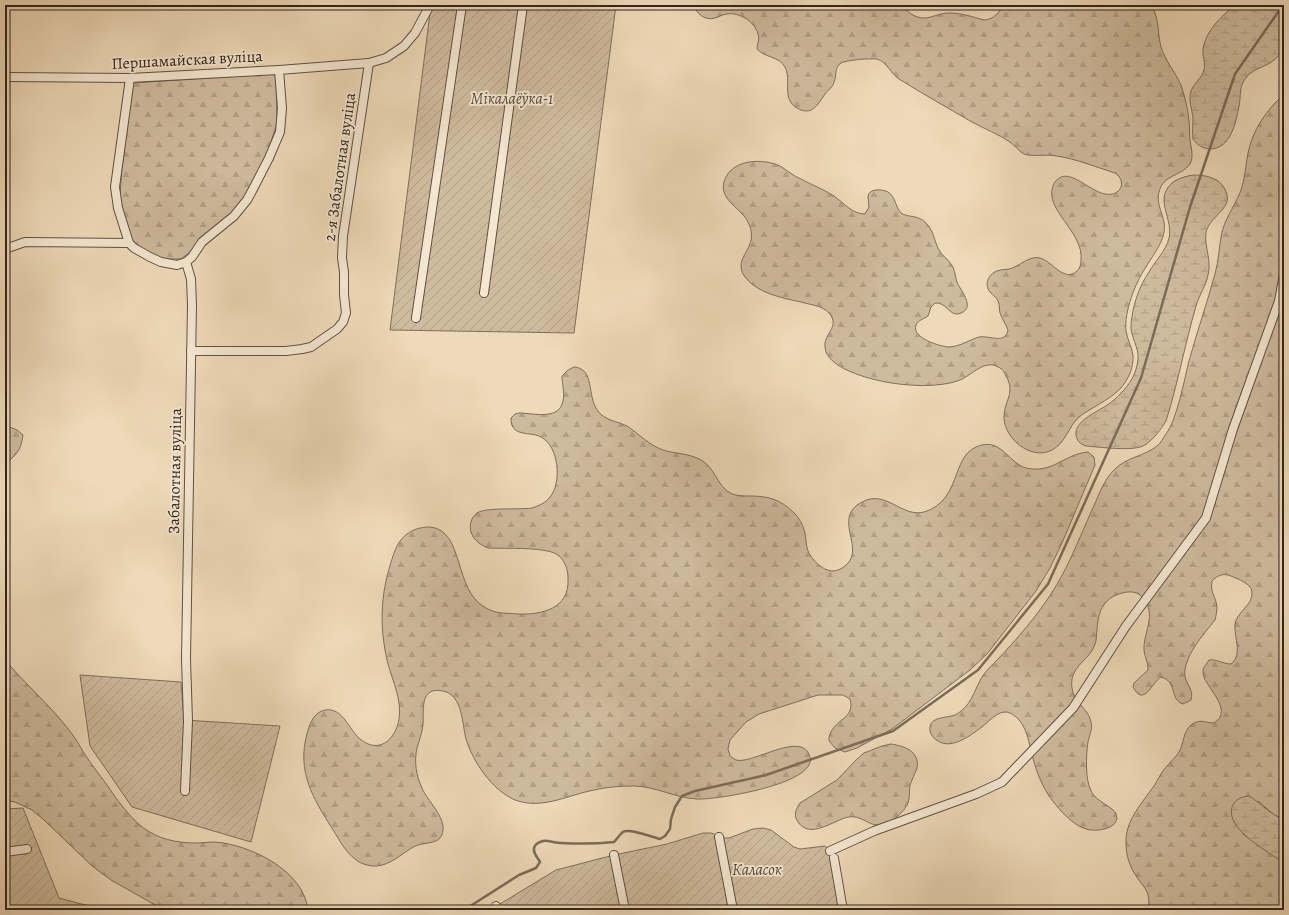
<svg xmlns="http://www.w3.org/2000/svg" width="1289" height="915" viewBox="0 0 1289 915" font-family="Alegreya,serif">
<defs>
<pattern id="forest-firs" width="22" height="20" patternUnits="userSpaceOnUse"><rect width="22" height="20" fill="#ceba9d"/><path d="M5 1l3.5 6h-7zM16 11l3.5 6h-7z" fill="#b1a087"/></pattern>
<pattern id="wetland-marsh" width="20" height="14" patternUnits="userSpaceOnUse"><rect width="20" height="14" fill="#ceba9d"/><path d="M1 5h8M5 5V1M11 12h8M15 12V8" fill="none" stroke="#b1a087"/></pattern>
<pattern id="garden-furrows" width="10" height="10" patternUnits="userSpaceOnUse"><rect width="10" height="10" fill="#ceba9d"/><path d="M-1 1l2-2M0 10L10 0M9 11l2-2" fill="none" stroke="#b1a087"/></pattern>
</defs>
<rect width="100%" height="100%" fill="#eed9b8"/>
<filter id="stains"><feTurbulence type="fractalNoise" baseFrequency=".005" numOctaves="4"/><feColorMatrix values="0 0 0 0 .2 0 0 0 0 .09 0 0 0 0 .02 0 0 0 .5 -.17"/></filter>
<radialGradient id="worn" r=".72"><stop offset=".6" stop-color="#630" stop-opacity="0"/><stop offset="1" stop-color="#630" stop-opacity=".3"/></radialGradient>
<g fill="url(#forest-firs)" stroke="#7f705c">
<path d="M694 5H900C909 13 918 21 931 17 937 15 943 13 950 13 961 13 973 17 984 20 995 19 998 13 1004 5H1151C1160 19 1157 32 1161 47 1165 60 1175 72 1181 85 1185 97 1188 109 1189 121 1190 127 1189 133 1190 140 1191 147 1194 157 1190 164 1182 176 1162 175 1159 192 1156 202 1162 212 1164 222 1167 239 1154 253 1146 267 1135 283 1124 312 1126 331 1127 339 1132 347 1133 355 1134 368 1128 380 1120 389 1108 401 1092 407 1079 417 1068 427 1066 443 1052 450 1032 461 1004 439 1004 417 1004 401 1016 393 1006 376 1004 372 1003 369 998 367 985 359 972 375 960 380 940 388 906 386 886 382 869 379 826 368 825 347 823 334 841 327 829 313 822 305 810 305 801 302 782 298 757 293 745 277 730 256 763 249 747 220 739 207 717 198 725 179 733 159 763 158 780 166 787 170 793 176 801 179 812 185 823 189 834 196 844 203 852 214 865 214L869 207C869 204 868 200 868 197 868 188 883 189 888 192 896 197 895 207 901 213 908 218 917 214 926 223 934 231 934 241 939 250 942 256 948 259 951 264 955 269 955 276 957 282 960 290 976 307 961 313 950 318 947 302 935 303L931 307 928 316C924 319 918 320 916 325 911 338 941 347 950 347 961 346 969 340 979 337 990 335 1005 345 1008 330 1006 324 1002 319 1000 313 999 309 1000 305 998 301 997 298 993 295 990 292 984 285 988 274 997 271 1001 269 1005 270 1009 269 1019 267 1029 255 1040 258 1052 261 1064 283 1077 271 1080 269 1081 264 1081 260 1084 232 1044 210 1053 186 1054 182 1057 179 1061 177 1073 172 1092 192 1105 194 1120 197 1128 182 1115 173 1096 167 1076 159 1057 156 1047 154 1032 157 1024 154 1018 151 1015 145 1010 142 998 134 985 129 972 122 948 108 923 94 899 79 891 74 887 62 877 59 871 58 846 60 841 63 834 68 837 75 834 82 833 87 828 90 825 94 818 104 812 117 797 108 781 99 792 80 785 67 779 56 765 58 757 49 757 44 760 40 758 34 755 22 740 12 727 14 723 14 719 17 715 18 706 21 696 14 694 5Z"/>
<path d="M272 74 276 75 277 123 268 151 256 178 239 205 231 214 203 236 190 252 181 259H168L160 258 140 249 132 240 126 224 120 196 122 168 133 83Z"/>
<path d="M1284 94V819L1274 815 1258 801 1243 834 1284 863V910H1148C1152 888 1141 887 1132 869 1128 861 1126 852 1126 843 1125 821 1142 803 1154 786 1158 780 1161 772 1167 766 1171 761 1176 757 1179 752 1184 743 1183 732 1191 725 1200 718 1205 723 1214 723 1232 712 1212 693 1206 681 1203 677 1203 673 1203 669L1209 660C1217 659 1223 664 1231 664 1243 655 1234 638 1235 624 1237 611 1253 606 1252 592 1252 584 1238 579 1231 576 1223 573 1218 575 1212 581 1210 594 1216 596 1217 607 1217 611 1216 616 1215 620 1204 634 1182 658 1185 677 1187 685 1194 690 1191 700L1183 704C1169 699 1178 682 1161 677 1152 682 1144 708 1133 687L1134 683 1148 670C1148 661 1145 659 1144 650 1143 632 1158 614 1142 597 1135 589 1124 592 1116 595 1101 602 1098 615 1097 630 1096 634 1097 640 1095 644 1091 658 1075 664 1072 679 1069 702 1088 706 1091 722 1093 729 1089 736 1088 742 1086 755 1085 779 1091 791 1096 802 1114 807 1116 814 1121 827 1101 831 1092 830 1088 830 1083 828 1079 826 1067 819 1057 807 1049 796 1040 782 1035 767 1031 751 1029 742 1027 732 1022 724 1019 719 1012 712 1005 712 997 712 988 722 982 727 971 735 952 750 938 741 934 739 931 735 930 731 928 715 948 719 957 714 962 711 968 705 971 699 976 691 978 682 984 674 988 669 993 664 998 659 1017 639 1036 617 1051 594 1068 568 1079 539 1091 512 1098 498 1103 480 1115 469 1127 457 1145 456 1157 446 1161 443 1163 438 1166 434 1177 419 1184 381 1189 361 1197 332 1207 303 1215 274 1219 260 1219 246 1222 232 1226 216 1237 203 1242 187 1245 176 1246 164 1248 153 1253 129 1266 111 1284 94Z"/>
<path d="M574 367C577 367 579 368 581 369 595 376 586 404 603 416 610 421 619 422 627 426 639 434 649 445 663 450 675 454 689 453 701 460 715 467 717 487 732 494 738 496 744 496 750 496 767 496 780 499 793 512 799 517 803 525 805 533 806 539 806 545 808 551 812 560 822 570 832 571 837 571 841 569 845 566 867 549 831 518 862 502 886 489 902 518 924 512 961 501 951 458 976 447 1001 436 1008 463 1026 468 1053 474 1064 454 1088 452L1094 457 1095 465 1062 543 1050 568 1036 591 987 654 970 670 892 729 857 748 845 752 835 748 829 741C829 738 829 735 831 732 838 718 855 718 850 699L843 695H818L759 714 746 722 730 740 728 749 730 756C732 757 734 759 736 760 752 765 803 729 810 757 817 784 716 800 697 799 675 798 655 786 634 786 620 786 607 787 594 790 568 795 542 810 515 800 492 790 473 762 466 739 462 724 463 695 443 691 419 686 424 711 423 725 422 733 419 741 417 748 414 762 416 775 422 788 427 800 445 817 443 830 442 844 428 842 418 845 414 846 407 851 404 853 393 861 381 869 367 865 349 861 339 839 330 825 309 792 296 766 309 727 312 719 316 712 325 710 343 707 349 730 360 739 379 755 396 739 399 719 402 700 393 682 388 664 380 632 380 600 389 569 393 556 396 542 407 534 414 529 421 527 430 527 465 530 453 591 486 608 496 614 507 613 517 614 542 615 570 609 568 578 568 570 565 561 559 556 549 546 504 549 488 548 481 545 474 541 471 532 469 526 471 517 477 513 487 507 518 510 532 508 538 506 546 503 550 497 562 483 559 446 541 437 534 433 525 435 517 431 512 428 511 424 511 418L515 414 519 413C533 413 559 421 563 401 565 393 562 385 562 376L568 370Z"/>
<path d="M10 427 17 430 23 435C21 451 16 455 5 464V428Z"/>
<path d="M5 658 11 667C30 688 52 708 69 730 75 737 79 745 84 753 91 764 99 774 107 785 117 800 128 815 142 827 158 839 176 843 196 843 202 843 208 842 214 842 250 844 304 871 308 910H164L111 880 92 866 44 820 32 810 15 802 5 800Z"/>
<path d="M891 744C904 746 920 751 917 768 915 774 912 779 910 785 909 791 910 797 908 803 904 813 888 826 877 825 866 824 861 815 848 817 834 820 810 840 798 822 793 815 796 809 800 803L837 780 857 759 864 753 882 746Z"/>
</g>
<g fill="url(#wetland-marsh)" stroke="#7f705c">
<path d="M1235 5H1284V50C1280 55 1276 59 1270 63 1261 68 1251 70 1245 79 1239 87 1241 97 1239 106 1236 122 1231 148 1211 149 1203 149 1197 145 1193 139 1192 132 1193 125 1193 118 1192 109 1188 100 1191 91 1194 83 1202 78 1204 70 1206 63 1202 56 1203 49 1206 30 1221 17 1235 5Z"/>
<path d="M1193 175C1207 175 1223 178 1227 195 1231 209 1208 218 1206 233 1204 247 1212 260 1208 275 1206 286 1199 295 1196 306 1185 344 1178 383 1166 421 1161 429 1154 439 1145 445 1134 452 1100 447 1086 446 1080 444 1077 441 1076 435 1074 420 1100 411 1110 403 1114 400 1118 397 1121 393 1129 385 1135 376 1137 365 1141 351 1133 342 1131 329 1131 326 1131 321 1132 317 1134 302 1140 285 1149 272 1155 261 1166 251 1169 238 1173 222 1159 204 1166 191 1171 180 1182 177 1193 175Z"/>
<path d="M1249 796C1261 803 1270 815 1284 819V863C1269 852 1225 829 1232 807 1235 799 1241 797 1249 796Z"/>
</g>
<g fill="url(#garden-furrows)" stroke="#7f705c">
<path d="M431 5H616L574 333 390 330Z"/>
<path d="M80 675 181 682 184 720 280 726 251 842 132 807 90 746Z"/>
<path d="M23 808 59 898 104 910H5V809Z"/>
<path d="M763 828 771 830 794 847 800 849 825 846 830 851 834 858 845 910H490L556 870 614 855 667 844 703 833H711L725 838H729L753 829Z"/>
</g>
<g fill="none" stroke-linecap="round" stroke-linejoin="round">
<path stroke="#7b6c59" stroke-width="2.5" d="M464 910 519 875 536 868 540 862C538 858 531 851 535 846 536 843 540 842 543 841 547 840 556 843 561 843 579 844 596 844 614 842 617 839 620 834 623 832 629 828 652 837 660 839L665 836 670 829 671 819 675 807 682 796 695 791 766 775 893 731 978 670 1048 584 1141 378 1190 207 1235 74 1283 5"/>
<g stroke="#605242" stroke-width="10">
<g id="minor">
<path d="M5 77 130 78 279 70 369 63 386 58 404 46 415 33 430 5"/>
<path d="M130 78 115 187 118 208 129 243 134 248 150 257 161 262 177 265 186 262 192 257 202 242 234 216 247 200 252 191 269 158 280 132 282 108 279 70"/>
<path d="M5 249 25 242 129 243"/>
<path d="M484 293 523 5"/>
<path d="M416 318 462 5"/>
<path d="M191 351H286L302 349 311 347 337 329 343 322 346 313 344 295V272L342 258 343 236 369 63"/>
<path d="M185 791 188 721 186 659 192 305 191 279 186 262"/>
<path d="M719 837 733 910"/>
<path d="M830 851 874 831 976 794 1002 782 1073 708 1126 626 1206 518 1233 429 1279 301 1284 274"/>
<path d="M5 852 27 849"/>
<path d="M614 855 625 910"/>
<path d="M834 858 843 910"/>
<path d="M496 906 497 910"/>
</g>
</g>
<use href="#minor" stroke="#f4e6d1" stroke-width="8"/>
</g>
<g text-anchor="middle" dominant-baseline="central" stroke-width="3.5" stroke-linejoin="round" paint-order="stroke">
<g font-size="16" fill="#30251b" stroke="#f4e6d1">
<text transform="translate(187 60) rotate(-3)">Першамайская вуліца</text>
<text transform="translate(340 167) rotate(-82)">2-я Забалотная вуліца</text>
<text transform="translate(175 471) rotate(-89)">Забалотная вуліца</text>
</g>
<g font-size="16" font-style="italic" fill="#584a3c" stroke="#f4e6d1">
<text x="512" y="99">Мікалаёўка-1</text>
<text x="757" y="870">Каласок</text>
</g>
</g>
<rect width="1289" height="915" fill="none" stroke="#eed9b8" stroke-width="20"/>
<rect x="6" y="6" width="1277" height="903" fill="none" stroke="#30251b" stroke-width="2"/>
<rect x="10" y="10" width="1269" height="895" fill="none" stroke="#30251b"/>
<rect width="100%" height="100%" filter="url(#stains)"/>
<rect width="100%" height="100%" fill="url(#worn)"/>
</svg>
